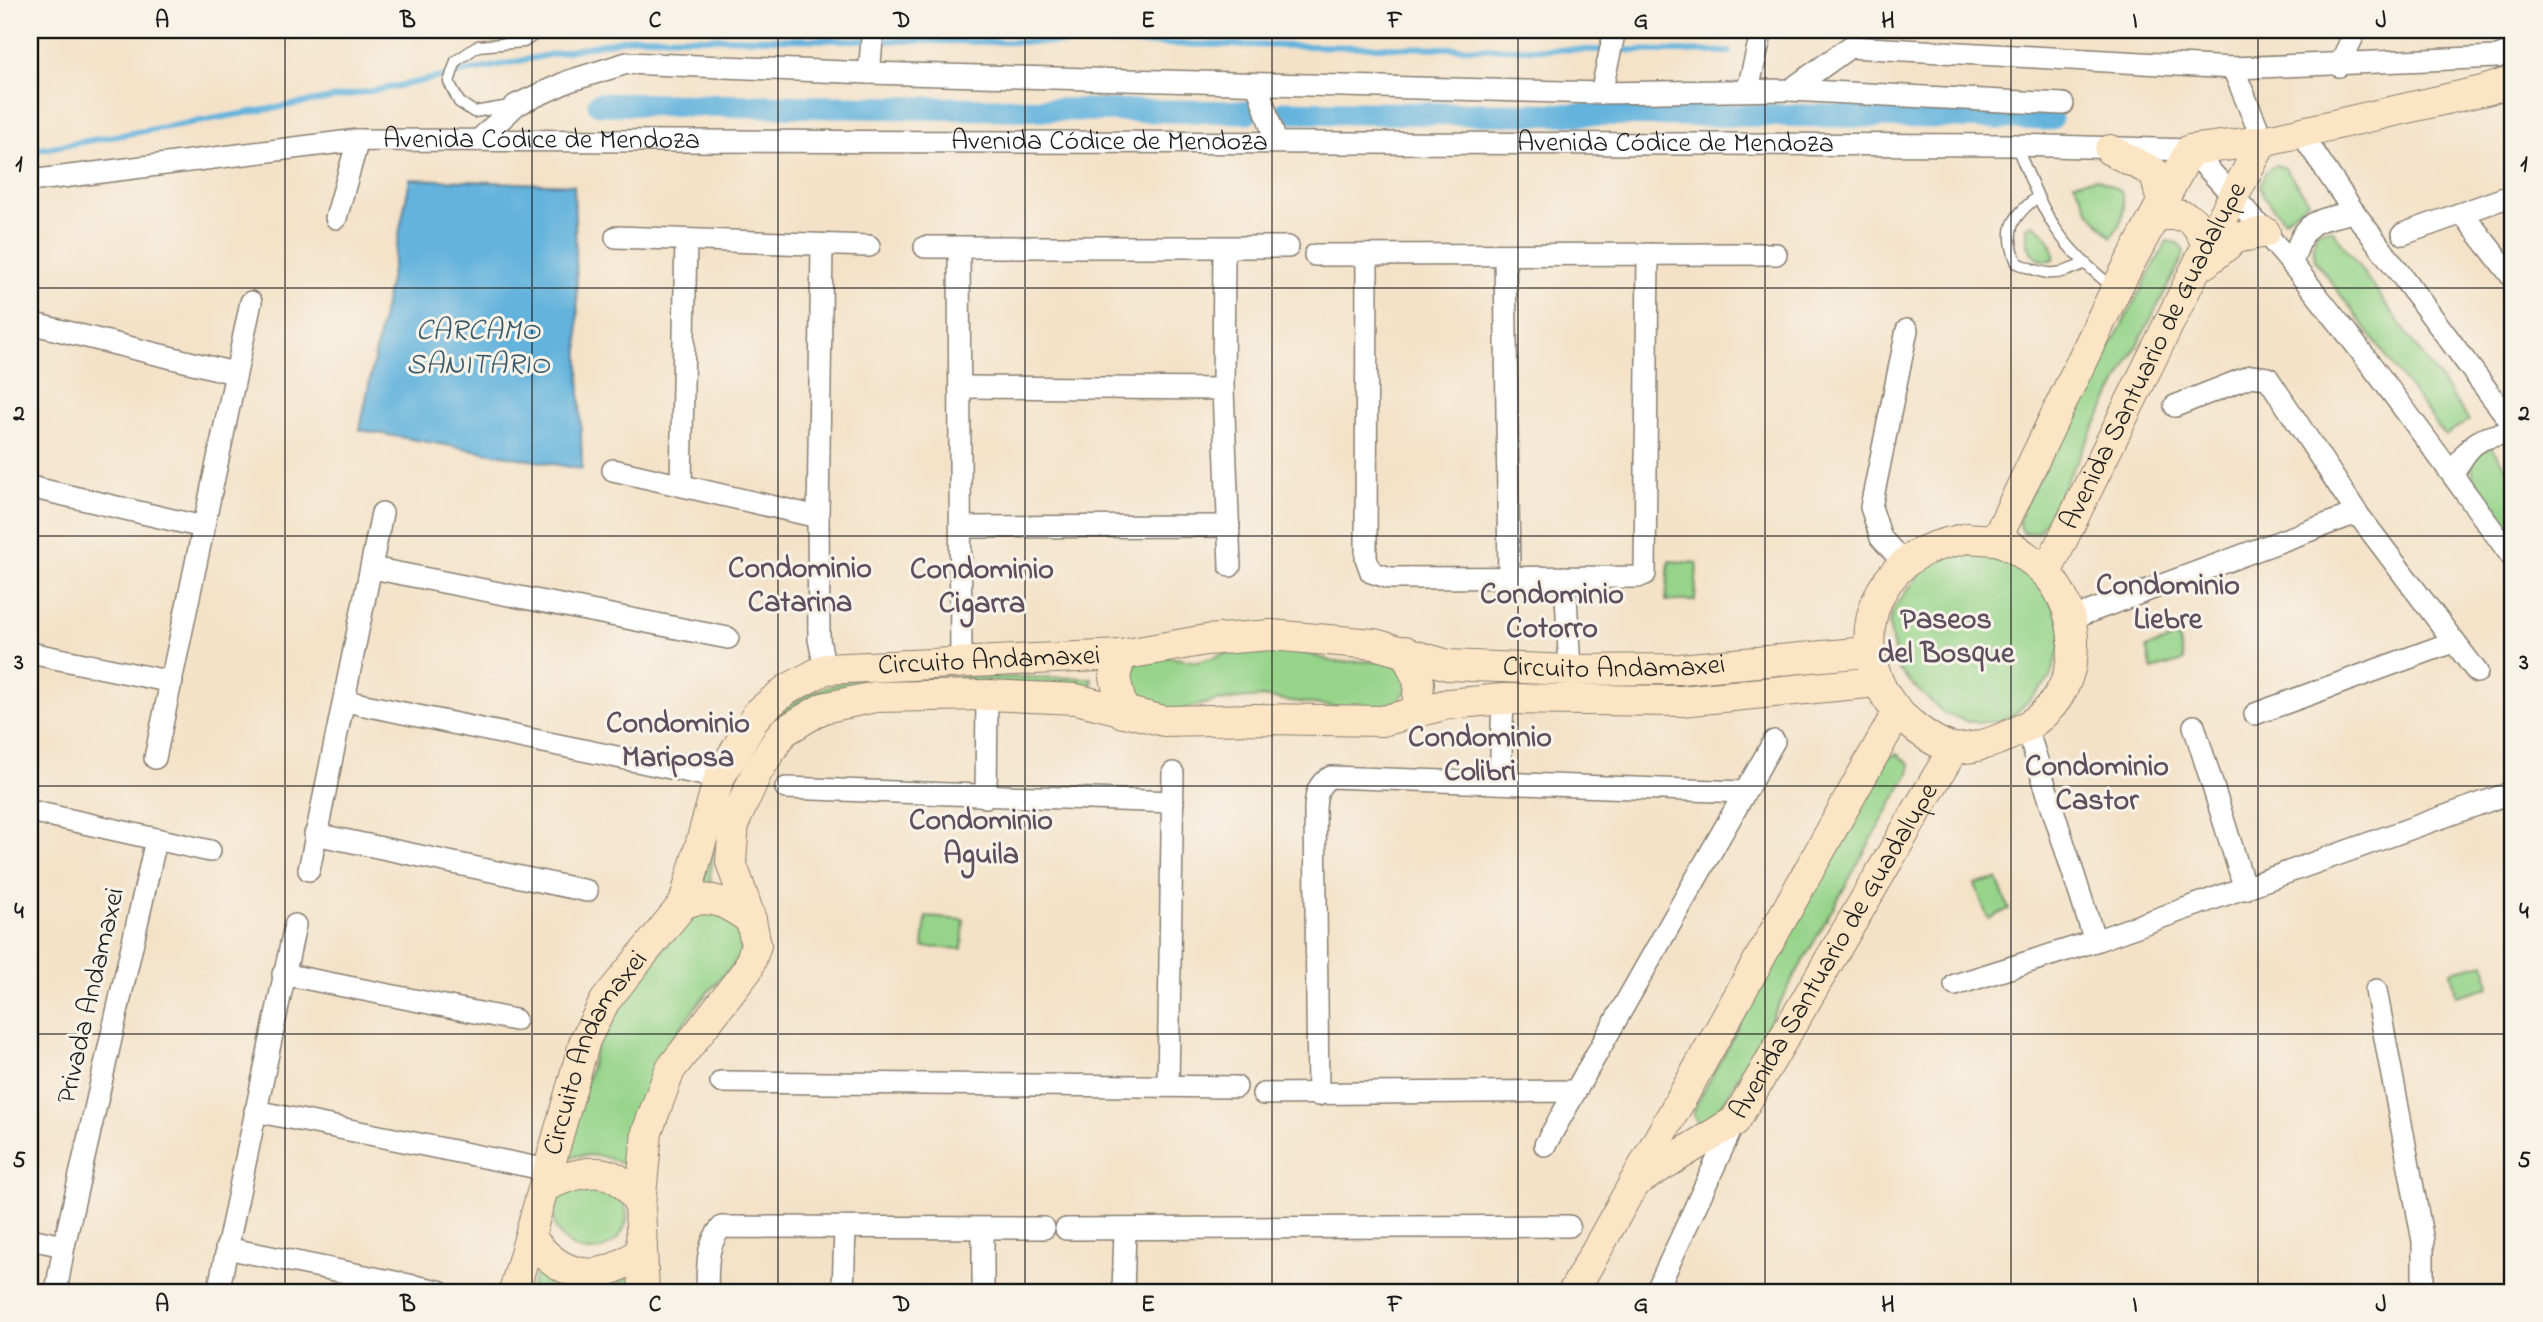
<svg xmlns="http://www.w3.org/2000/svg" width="2543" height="1322" viewBox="0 0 2543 1322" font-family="'Indie Flower',sans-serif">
<rect width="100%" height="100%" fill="#f7f3e8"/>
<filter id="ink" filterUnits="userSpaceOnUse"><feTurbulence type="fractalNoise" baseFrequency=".0143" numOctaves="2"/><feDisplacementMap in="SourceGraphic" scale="14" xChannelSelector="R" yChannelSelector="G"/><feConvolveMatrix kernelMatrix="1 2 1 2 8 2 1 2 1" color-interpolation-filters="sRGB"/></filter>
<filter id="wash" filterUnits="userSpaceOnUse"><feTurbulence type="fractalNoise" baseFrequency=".00686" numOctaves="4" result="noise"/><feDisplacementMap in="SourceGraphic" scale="28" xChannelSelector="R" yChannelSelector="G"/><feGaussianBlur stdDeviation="1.57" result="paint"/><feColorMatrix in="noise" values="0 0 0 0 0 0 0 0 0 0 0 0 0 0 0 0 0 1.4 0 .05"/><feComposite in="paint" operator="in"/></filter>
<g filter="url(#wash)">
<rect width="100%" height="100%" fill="#f4e2c8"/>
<g fill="#96d48a" stroke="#597853" stroke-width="2">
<path d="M2276 165 2285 168 2309 201 2284 220 2264 196 2260 185 2266 171Z"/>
<path d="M2097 178 2121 191C2127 211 2123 221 2111 237L2089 211 2074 182Z"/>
<path d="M2032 224C2044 229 2056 246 2054 259 2031 266 2026 245 2027 227Z"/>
<path d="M2332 229 2469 420 2445 436 2315 260 2313 244 2317 231Z"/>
<path d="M2167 241 2178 243 2184 251 2182 259 2046 520 2038 532 2024 534 2019 523 2022 510Z"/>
<path d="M2490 446 2513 477V537L2473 477 2472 463 2478 450Z"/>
<path d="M1975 549C2001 555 2029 571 2045 593 2054 604 2059 621 2065 634L2049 680 2014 715 1996 722H1969L1944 713 1916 688 1898 669 1889 625 1894 608 1924 568 1939 558Z"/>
<path d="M1669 561 1697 563 1695 601H1666Z"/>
<path d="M2178 637 2184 661 2152 670 2146 648Z"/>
<path d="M1246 647 1292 649 1334 662 1391 661 1404 673 1407 690 1395 705 1358 710 1262 697 1215 701 1178 711 1127 699V665L1168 657 1198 662Z"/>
<path d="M901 676 1092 678V685L903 681 858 687 748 761 733 788 716 831 710 876 712 888H701L730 772 766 720 810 693 856 678Z"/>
<path d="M1897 754 1910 764 1909 773 1717 1114 1710 1123H1698L1693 1114 1697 1103 1888 757Z"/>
<path d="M1997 879 2009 909 1988 919 1975 884Z"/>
<path d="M715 912 733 920 744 934 740 957 702 999 673 1038 656 1069 632 1170C609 1155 591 1152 565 1158L600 1034 619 996 695 913Z"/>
<path d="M926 917 964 920 962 949 923 947Z"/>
<path d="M2485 963 2489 987 2456 996 2451 971Z"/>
<path d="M569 1182 619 1188C621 1196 626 1206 627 1214 628 1221 624 1230 620 1235 586 1279 523 1223 569 1182Z"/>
<path d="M539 1263C573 1290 595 1299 633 1274L636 1292H529Z"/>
</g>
<path fill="#63b3dd" stroke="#40687c" stroke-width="2" d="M410 179 574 185 582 469 360 430Z"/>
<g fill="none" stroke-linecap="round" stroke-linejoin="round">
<g stroke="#63b3dd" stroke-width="6">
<path d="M1616 50 1729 52"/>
<path d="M30 151 388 88 636 37 1605 50"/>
</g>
<g stroke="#63b3dd" stroke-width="23">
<path d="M599 104 1248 112"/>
<path d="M1285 112C1540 116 1796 113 2051 119"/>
</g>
</g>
</g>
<g filter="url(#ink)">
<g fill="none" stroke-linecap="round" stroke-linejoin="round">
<g stroke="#887f72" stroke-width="13">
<g id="lane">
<path d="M510 106 474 112 459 102 449 82 456 61 478 46 524 42 541 30"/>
<path d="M2016 145C2044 212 2053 241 2113 287"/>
<path d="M2037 197C2011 218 2004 230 2017 263 2045 275 2055 278 2083 264"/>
</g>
</g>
<g stroke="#887f72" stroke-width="24">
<g id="street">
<path d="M2339 66 2356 30"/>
<path d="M2233 68 2263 141"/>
<path d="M869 73 873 30"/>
<path d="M1257 84 1276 142"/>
<path d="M1748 89 1762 30"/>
<path d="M1790 90 2063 104"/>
<path d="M1601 93 1615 30"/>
<path d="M2301 133 2354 212 2513 425"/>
<path d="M479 140 516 105 569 81 627 63 869 73 1601 93 1790 90 1850 47 2233 68 2498 57 2513 51"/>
<path id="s1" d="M30 181 358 140 2016 145 2190 150C2311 274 2411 419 2513 558"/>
<path d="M2463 214 2513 278"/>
<path d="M336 218 358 140"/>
<path d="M2403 234 2513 195"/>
<path d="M616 237 869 246"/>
<path d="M822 246 818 517 819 639 825 669"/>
<path d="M925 247H1288"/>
<path d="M959 247 961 662"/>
<path d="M1224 250 1223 389 1230 566"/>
<path d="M1315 255 1776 254"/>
<path d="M1367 255 1366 558 1371 572 1390 578 1638 577 1645 574 1648 254"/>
<path d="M1505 255 1509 577"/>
<path d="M2292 264C2305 220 2310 222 2354 212"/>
<path d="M30 323 234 373"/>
<path d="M962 387 1223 389"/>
<path d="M2175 406 2251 376 2268 378 2357 513 2477 672"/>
<path d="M613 470 818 517"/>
<path d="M2453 475C2468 445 2478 435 2513 433"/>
<path d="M681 484 686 240"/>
<path d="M30 487 203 527"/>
<path d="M962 527 1229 526"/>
<path d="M1904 563 1881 538 1871 507 1907 330"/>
<path d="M372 568 728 638"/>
<path d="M1565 577 1570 670"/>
<path d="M2070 619 2357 513"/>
<path d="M30 653 172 682"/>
<path d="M345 701 719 778"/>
<path d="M2255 714 2453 642"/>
<path d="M2194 726 2245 889"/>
<path d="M2027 729 2095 941"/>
<path d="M155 758 251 302"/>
<path d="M1500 782 1503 699"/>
<path d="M786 788 1173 802"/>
<path d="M986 797 987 695"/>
<path d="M30 811 210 851"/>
<path d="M315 834 587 891"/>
<path d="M309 870 382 513"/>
<path d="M283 974 515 1020"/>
<path d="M1955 985 2095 941 2513 792"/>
<path d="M2376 990 2423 1241V1292"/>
<path d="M721 1082 1236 1087"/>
<path d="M1168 1086 1173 773"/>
<path d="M1263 1094 1575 1091"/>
<path d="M1318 1095 1315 808C1316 794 1318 783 1331 777L1744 792"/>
<path d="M255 1111 548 1170"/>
<path d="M1545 1145 1774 741"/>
<path d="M1066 1229 1569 1226"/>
<path d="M30 1239 64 1246 156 840"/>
<path d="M226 1248 439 1291"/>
<path d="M56 1292 64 1246"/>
<path d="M218 1292 295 925"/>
<path d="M707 1292C708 1269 705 1245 722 1227L1044 1228"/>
<path d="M843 1292 845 1229"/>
<path d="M983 1292V1230"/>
<path d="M1123 1292 1125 1231"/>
<path d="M1656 1292 1735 1121"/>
</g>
</g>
<g stroke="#887f72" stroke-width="32">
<g id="secondary">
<path d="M2110 150 2155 173 2162 203"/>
<path d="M2155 216C2187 213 2195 215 2207 246"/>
<path d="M2205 263 2236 238 2265 232"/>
<path d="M1967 538C1976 539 1985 539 1994 540 2008 542 2020 552 2031 560 2076 592 2088 660 2052 705 2038 722 2020 731 2000 739 1988 744 1966 750 1953 748 1939 745 1922 733 1911 724 1861 685 1853 607 1904 564 1922 548 1945 543 1967 538Z"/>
<path d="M1996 540 2116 289 2190 150 2263 141 2486 90 2513 81"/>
<path id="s2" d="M2047 571 2207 246 2263 141"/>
<path d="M1405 651 1419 682 1417 711"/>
<path d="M1121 655 1115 677 1123 713"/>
<path d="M684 903C713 893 728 904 751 920"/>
<path id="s3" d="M1634 1183 1735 1121 1954 748"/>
<path d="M544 1187C581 1169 619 1161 640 1206"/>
<path d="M531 1238C563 1280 600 1285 641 1251"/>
<path id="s4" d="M514 1292 585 1040 605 1001 684 903 719 778 758 713 786 690 825 669 1121 655 1206 640 1271 635 1374 644 1448 665 1570 670 1680 669 1867 652"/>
<path d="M644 1292 640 1206 647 1132 670 1070 748 969 756 945 751 920 731 862 734 823 757 772 783 732 823 708 875 697 987 695 1076 699 1164 721 1256 719 1382 721 1448 704 1503 699 1681 701 1877 682"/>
<path d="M1573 1292 1897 713"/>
</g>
</g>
<use href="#lane" stroke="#fff" stroke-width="10"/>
<use href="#street" stroke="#fff" stroke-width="21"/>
<use href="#secondary" stroke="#fce5c4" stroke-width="30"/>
</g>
</g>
<path fill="none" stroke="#1c1c1c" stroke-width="2" stroke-opacity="0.55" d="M285 30V1292M532 30V1292M778 30V1292M1025 30V1292M1272 30V1292M1518 30V1292M1765 30V1292M2011 30V1292M2258 30V1292M30 288H2513M30 536H2513M30 786H2513M30 1034H2513"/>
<g text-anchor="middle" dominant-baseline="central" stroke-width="6" stroke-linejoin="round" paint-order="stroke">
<g font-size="28" fill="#1c1c1c" stroke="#f7f3e8">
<text stroke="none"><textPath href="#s1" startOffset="514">Avenida Códice de Mendoza</textPath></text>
<text stroke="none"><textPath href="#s1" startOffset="1082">Avenida Códice de Mendoza</textPath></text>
<text stroke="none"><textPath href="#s1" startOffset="1648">Avenida Códice de Mendoza</textPath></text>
<text stroke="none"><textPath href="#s2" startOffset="240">Avenida Santuario de Guadalupe</textPath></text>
<text stroke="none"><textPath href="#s4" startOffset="882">Circuito Andamaxei</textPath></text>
<text stroke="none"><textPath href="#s4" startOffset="1512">Circuito Andamaxei</textPath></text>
<text stroke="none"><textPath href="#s3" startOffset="315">Avenida Santuario de Guadalupe</textPath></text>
<text transform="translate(92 996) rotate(-77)">Privada Andamaxei</text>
<text stroke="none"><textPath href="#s4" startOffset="254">Circuito Andamaxei</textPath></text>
</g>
<g font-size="30" font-style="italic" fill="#385869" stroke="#f7f3e8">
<text x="478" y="332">CARCAMO<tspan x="478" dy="34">SANITARIO</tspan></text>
</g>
<g font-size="30" font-weight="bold" fill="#5e4e5e" stroke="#f7f3e8">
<text x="800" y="570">Condominio<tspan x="800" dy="34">Catarina</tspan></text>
<text x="982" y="571">Condominio<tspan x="982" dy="34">Cigarra</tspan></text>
<text x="2168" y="587">Condominio<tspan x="2168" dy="34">Liebre</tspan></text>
<text x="1552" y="596">Condominio<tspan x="1552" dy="34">Cotorro</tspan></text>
<text x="1946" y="621">Paseos<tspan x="1946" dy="34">del Bosque</tspan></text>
<text x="678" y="725">Condominio<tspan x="678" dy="34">Mariposa</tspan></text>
<text x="1480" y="739">Condominio<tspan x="1480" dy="34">Colibri</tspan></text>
<text x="2097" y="768">Condominio<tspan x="2097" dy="34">Castor</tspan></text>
<text x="981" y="822">Condominio<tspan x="981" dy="34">Aguila</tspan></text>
</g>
</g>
<rect width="2543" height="1322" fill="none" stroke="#f7f3e8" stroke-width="77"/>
<rect x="38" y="38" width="2466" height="1246" fill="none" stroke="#1c1c1c" stroke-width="2.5"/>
<g font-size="23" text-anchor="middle" font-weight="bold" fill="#1c1c1c">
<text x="162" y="27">A</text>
<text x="408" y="27">B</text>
<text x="655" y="27">C</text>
<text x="902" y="27">D</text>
<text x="1148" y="27">E</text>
<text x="1395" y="27">F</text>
<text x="1641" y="27">G</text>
<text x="1888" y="27">H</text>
<text x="2135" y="27">I</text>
<text x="2381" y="27">J</text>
<text x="19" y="171">1</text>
<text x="2524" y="171">1</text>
<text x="19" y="420">2</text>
<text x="2524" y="420">2</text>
<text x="19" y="669">3</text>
<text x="2524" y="669">3</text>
<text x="19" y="918">4</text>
<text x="2524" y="918">4</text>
<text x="19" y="1167">5</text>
<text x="2524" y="1167">5</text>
<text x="162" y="1311">A</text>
<text x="408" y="1311">B</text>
<text x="655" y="1311">C</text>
<text x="902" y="1311">D</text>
<text x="1148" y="1311">E</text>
<text x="1395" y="1311">F</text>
<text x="1641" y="1311">G</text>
<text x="1888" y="1311">H</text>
<text x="2135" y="1311">I</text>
<text x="2381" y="1311">J</text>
</g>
</svg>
